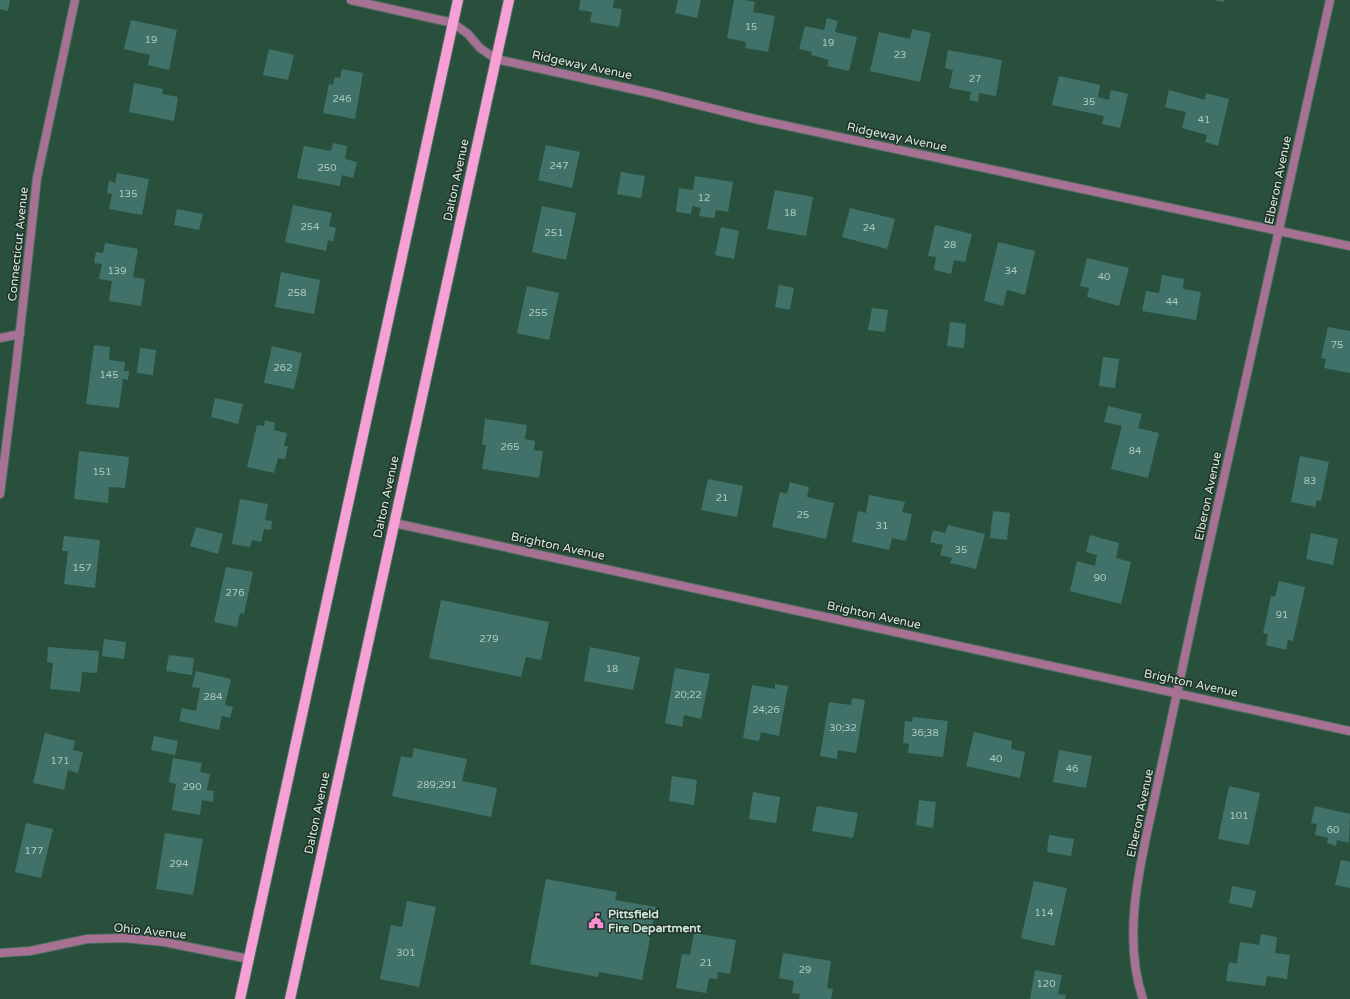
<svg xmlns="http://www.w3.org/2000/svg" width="1350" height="999" viewBox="0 0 1350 999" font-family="'Varela Round',sans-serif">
<rect width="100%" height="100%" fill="#29503d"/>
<g fill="#417269">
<path d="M0 0H10L8 11 0 9Z"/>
<path d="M580 0H614L613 8 622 9 619 27 590 22 592 12 579 10Z"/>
<path d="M678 0H701L697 18 675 13Z"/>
<path d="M734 0H745L755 2 753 12 775 16 768 52 745 48 746 42 727 38Z"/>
<path d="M1214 0H1224L1223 2Z"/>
<path d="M827 18 838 21 835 32 857 37 849 71 827 66 829 60 811 55 812 52 799 49 805 26 824 30Z"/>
<path d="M131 20 177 30 169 70 148 65 150 55 124 49Z"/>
<path d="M912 29 931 33 920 82 870 71 879 32 910 39Z"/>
<path d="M269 49 294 55 288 80 263 75Z"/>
<path d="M948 50 1002 60 996 96 979 93 978 102 969 100 971 92 949 88 953 70 945 68Z"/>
<path d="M342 69 363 73 355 119 323 113 329 84 333 85 335 77 340 78Z"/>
<path d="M1059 76 1100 85 1098 97 1109 100 1111 90 1128 94 1120 128 1102 124 1104 116 1052 105Z"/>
<path d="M134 83 163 89 162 94 178 97 174 121 129 112Z"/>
<path d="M1169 90 1205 100 1206 93 1229 99 1218 146 1205 142 1207 135 1182 128 1186 112 1165 107Z"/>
<path d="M333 143 347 146 345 159 357 162 353 178 342 175 340 186 297 178 304 146 331 151Z"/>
<path d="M546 145 580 152 572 188 538 180Z"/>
<path d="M621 172 645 176 641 198 617 194Z"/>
<path d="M117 173 149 179 142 215 109 209 112 194 107 193 109 181 115 183Z"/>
<path d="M695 176 733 182 728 212 716 210 714 218 699 216 701 208 692 206 691 214 676 212 679 188 693 190Z"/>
<path d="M775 190 813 197 806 236 767 229Z"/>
<path d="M293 205 332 213 329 226 336 228 333 242 328 240 326 251 285 242Z"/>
<path d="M542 206 576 213 566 260 532 252Z"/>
<path d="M850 208 895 219 887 249 842 237Z"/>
<path d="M177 209 203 214 199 230 174 225Z"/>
<path d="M935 225 972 234 965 262 954 260 951 274 934 270 936 257 928 256Z"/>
<path d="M721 227 739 231 734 259 715 255Z"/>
<path d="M998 242 1035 251 1025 295 1007 290 1003 306 984 301Z"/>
<path d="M105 243 138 249 133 277 145 279 141 306 109 301 112 281 99 279 102 264 94 263 96 252 103 253Z"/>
<path d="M1087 258 1129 268 1119 306 1087 297 1089 288 1080 286Z"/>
<path d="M281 272 320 280 314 314 275 307Z"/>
<path d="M1162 275 1184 279 1183 289 1201 292 1196 320 1142 311 1146 291 1159 293Z"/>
<path d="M779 285 794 288 790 310 775 307Z"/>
<path d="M527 286 559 293 549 340 517 333Z"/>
<path d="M872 308 888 310 885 332 868 330Z"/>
<path d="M950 322 966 324 964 348 947 346Z"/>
<path d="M1328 327 1350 331V373L1324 368 1326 359 1321 358Z"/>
<path d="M94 345 110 347 109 360 125 362 124 371H129L128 380 123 379 119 408 86 404Z"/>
<path d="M272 346 302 353 294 389 264 383Z"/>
<path d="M140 348 156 350 153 375 137 373Z"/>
<path d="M1103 357 1119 359 1115 388 1099 386Z"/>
<path d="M215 398 243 404 238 424 211 417Z"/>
<path d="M1108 406 1142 414 1138 428 1159 433 1148 478 1111 469 1122 426 1104 422Z"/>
<path d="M485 419 527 425 525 439 535 441 534 450 543 451 539 478 482 469 486 445H482Z"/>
<path d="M265 420 275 423 274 430 287 433 284 446H288L285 459 278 458 274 473 247 467 257 425 264 426Z"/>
<path d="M79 451 129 457 125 488 109 487 108 503 74 499Z"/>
<path d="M1300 456 1329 462 1321 501 1317 500 1315 507 1291 502Z"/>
<path d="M708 479 743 486 737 517 701 510Z"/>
<path d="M790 482 809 487 807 497 834 503 826 539 772 527 780 492 787 494Z"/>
<path d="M869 495 905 502 902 512 912 514 906 541 892 538 889 550 852 542 858 511 866 513Z"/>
<path d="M240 499 268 504 265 520 272 521 271 530 264 529 261 542 252 540 250 547 232 544Z"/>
<path d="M993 511 1010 513 1007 540 990 538Z"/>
<path d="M948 525 985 534 976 569 950 563 952 558 940 555 943 545 930 542 933 530 945 533Z"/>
<path d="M196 527 223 534 218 554 190 546Z"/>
<path d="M1311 533 1338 539 1333 565 1306 559Z"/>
<path d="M1090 535 1119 543 1116 558 1131 562 1121 604 1070 591 1077 561 1095 566 1097 555 1086 552Z"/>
<path d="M64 536 100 540 95 588 64 584 68 551H62Z"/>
<path d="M226 567 253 572 244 614 240 613 237 627 214 622Z"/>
<path d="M1279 581 1305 587 1293 641 1288 640 1286 650 1266 645 1268 634 1263 633 1271 596 1275 597Z"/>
<path d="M441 600 549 622 541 660 526 657 521 677 429 658Z"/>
<path d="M104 639 126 642 124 659 102 656Z"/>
<path d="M48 647 99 651 97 673 82 672 80 692 50 689 53 663 47 662Z"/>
<path d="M590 647 640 657 633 690 584 681Z"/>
<path d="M169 655 194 658 192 675 166 671Z"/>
<path d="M675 668 710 674 701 719 684 715 682 727 665 723Z"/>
<path d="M196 671 231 679 225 705 233 707 230 718 222 716 219 730 179 721 182 708 196 711 200 688 192 687Z"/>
<path d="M775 684 788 686 779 736 761 732 759 741 743 738 752 685 775 689Z"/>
<path d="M852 698 865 700 856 753 838 750 837 759 820 756 829 702 851 705Z"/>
<path d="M913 717 948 721 943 757 908 753 909 744 903 743 905 721 912 722Z"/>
<path d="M974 732 1012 741 1011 749 1025 752 1020 778 966 766Z"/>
<path d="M45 733 75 741 73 750 83 752 78 773 68 770 64 790 33 783Z"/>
<path d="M154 736 178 741 175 755 151 750Z"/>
<path d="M414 748 467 759 462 781 497 788 491 817 392 796 401 756 412 758Z"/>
<path d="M1059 750 1092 756 1086 788 1053 782Z"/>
<path d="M173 758 202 763 200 772 210 774 207 790 214 791 213 802 202 800 200 815 172 810 176 784 169 782Z"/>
<path d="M672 776 697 780 694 805 669 801Z"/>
<path d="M1229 786 1260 793 1249 845 1218 839Z"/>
<path d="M753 792 780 797 776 823 749 819Z"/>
<path d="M919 800 936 802 933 828 916 825Z"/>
<path d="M817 806 858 813 853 838 812 831Z"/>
<path d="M1315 806 1350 814 1349 843 1337 840 1336 846 1327 843 1328 838 1315 835 1317 824 1311 823Z"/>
<path d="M26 823 53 829 41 878 15 872Z"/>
<path d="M165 833 203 839 193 895 156 889Z"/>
<path d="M1049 835 1074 839 1071 856 1047 852Z"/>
<path d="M1341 860 1350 862V888L1335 885Z"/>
<path d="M546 879 617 892 615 900 656 907 642 980 599 972 598 977 530 964Z"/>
<path d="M1034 881 1067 888 1054 946 1021 938Z"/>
<path d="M1232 886 1256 891 1252 908 1229 903Z"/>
<path d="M407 901 436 907 419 987 380 979 391 925 402 927Z"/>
<path d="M694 933 736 940 730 974 718 972 717 979 709 978 706 993 676 988 682 954 690 955Z"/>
<path d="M1261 934 1277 937 1275 953 1290 955 1287 979 1267 976 1265 986 1226 981 1229 962 1237 964 1240 942 1259 945Z"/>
<path d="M783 953 831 961 827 988 833 989 831 999H799L800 994 792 993 794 981 779 978Z"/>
<path d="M1035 970 1062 975 1058 994 1066 995 1065 999H1030Z"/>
</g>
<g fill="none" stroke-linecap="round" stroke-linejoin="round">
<g stroke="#4b6e5d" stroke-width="10">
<path id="service" d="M0 338 20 334"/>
</g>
<g stroke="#4b6e5d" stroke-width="10">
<g id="minor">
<path d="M351 0 453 23"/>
<path d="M1279 231 1350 246"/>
<path d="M0 494 16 367 37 178 75 0"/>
<path d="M394 523 1350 731"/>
<path d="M0 953 30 951 87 939 124 938 164 942 249 959"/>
</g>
</g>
<g stroke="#4b6e5d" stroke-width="10">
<g id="tertiary">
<path d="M453 23 468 34 480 48 496 59 650 93 755 119 1279 231"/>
<path d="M1143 999C1119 929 1145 847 1159 777 1173 711 1187 646 1201 581 1244 387 1287 194 1330 0"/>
</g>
</g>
<g stroke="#4b6e5d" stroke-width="12">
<g id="primary">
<path d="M240 999 458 0"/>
<path d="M290 999 509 0"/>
</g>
</g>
<use href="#service" stroke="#a67192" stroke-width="8"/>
<use href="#minor" stroke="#a67192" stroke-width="8"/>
<use href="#tertiary" stroke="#a67192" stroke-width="8"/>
<use href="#primary" stroke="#f6a0d6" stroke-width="10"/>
</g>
<defs>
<g id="civic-bare" transform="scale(1.2)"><path d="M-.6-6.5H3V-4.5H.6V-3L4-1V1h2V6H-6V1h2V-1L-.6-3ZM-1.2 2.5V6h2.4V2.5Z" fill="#f591d2" stroke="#203128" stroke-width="2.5" paint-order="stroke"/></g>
</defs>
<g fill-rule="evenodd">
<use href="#civic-bare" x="596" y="921"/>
</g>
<g text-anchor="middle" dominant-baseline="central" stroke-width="3" stroke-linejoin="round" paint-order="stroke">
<g font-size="10" fill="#aecabe">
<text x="751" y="27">15</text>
<text x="151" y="40">19</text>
<text x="828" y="43">19</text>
<text x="900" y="55">23</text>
<text x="975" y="79">27</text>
<text x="342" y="99">246</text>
<text x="1089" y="102">35</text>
<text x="1204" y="120">41</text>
<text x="559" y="166">247</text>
<text x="327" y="168">250</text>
<text x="128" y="194">135</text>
<text x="704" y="198">12</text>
<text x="790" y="213">18</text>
<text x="310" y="227">254</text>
<text x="869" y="228">24</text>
<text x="554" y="233">251</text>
<text x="950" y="245">28</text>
<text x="117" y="271">139</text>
<text x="1011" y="271">34</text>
<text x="1104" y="277">40</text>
<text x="297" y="293">258</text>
<text x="1172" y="302">44</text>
<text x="538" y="313">255</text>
<text x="1337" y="345">75</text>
<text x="283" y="368">262</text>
<text x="109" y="375">145</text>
<text x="510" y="447">265</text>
<text x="1135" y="451">84</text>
<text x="102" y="472">151</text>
<text x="1310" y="481">83</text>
<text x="722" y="498">21</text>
<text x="803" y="515">25</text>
<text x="882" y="526">31</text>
<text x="961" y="550">35</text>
<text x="82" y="568">157</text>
<text x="1100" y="578">90</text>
<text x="235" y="593">276</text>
<text x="1282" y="615">91</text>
<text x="489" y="639">279</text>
<text x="612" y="669">18</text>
<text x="688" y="695">20;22</text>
<text x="213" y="697">284</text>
<text x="766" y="710">24;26</text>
<text x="843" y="728">30;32</text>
<text x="925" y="733">36;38</text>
<text x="996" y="759">40</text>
<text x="60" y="761">171</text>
<text x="1072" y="769">46</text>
<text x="437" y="785">289;291</text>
<text x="192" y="787">290</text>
<text x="1239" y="816">101</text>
<text x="1333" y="830">60</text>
<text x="34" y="851">177</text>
<text x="179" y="864">294</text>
<text x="1044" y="913">114</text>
<text x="406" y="953">301</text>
<text x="706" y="963">21</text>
<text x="805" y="970">29</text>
<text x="1046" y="984">120</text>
</g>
<g font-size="12" fill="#d2e7db" stroke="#203128">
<text transform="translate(582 65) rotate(12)">Ridgeway Avenue</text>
<text transform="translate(897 137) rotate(12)">Ridgeway Avenue</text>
<text transform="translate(456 180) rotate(-78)">Dalton Avenue</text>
<text transform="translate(1278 180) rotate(-78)">Elberon Avenue</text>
<text transform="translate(18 244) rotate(-84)">Connecticut Avenue</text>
<text transform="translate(1208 496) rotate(-78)">Elberon Avenue</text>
<text transform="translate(386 497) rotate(-78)">Dalton Avenue</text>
<text transform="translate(558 546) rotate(12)">Brighton Avenue</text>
<text transform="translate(874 615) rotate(12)">Brighton Avenue</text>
<text transform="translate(1191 683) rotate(12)">Brighton Avenue</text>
<text transform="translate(317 813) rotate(-78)">Dalton Avenue</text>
<text transform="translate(1140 813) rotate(-78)">Elberon Avenue</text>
<text transform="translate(150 931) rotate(6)">Ohio Avenue</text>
</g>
<g font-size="12" font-weight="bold" fill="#d2e7db" stroke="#203128" text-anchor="start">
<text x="608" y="914">Pittsfield<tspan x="608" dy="14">Fire Department</tspan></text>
</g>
</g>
</svg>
